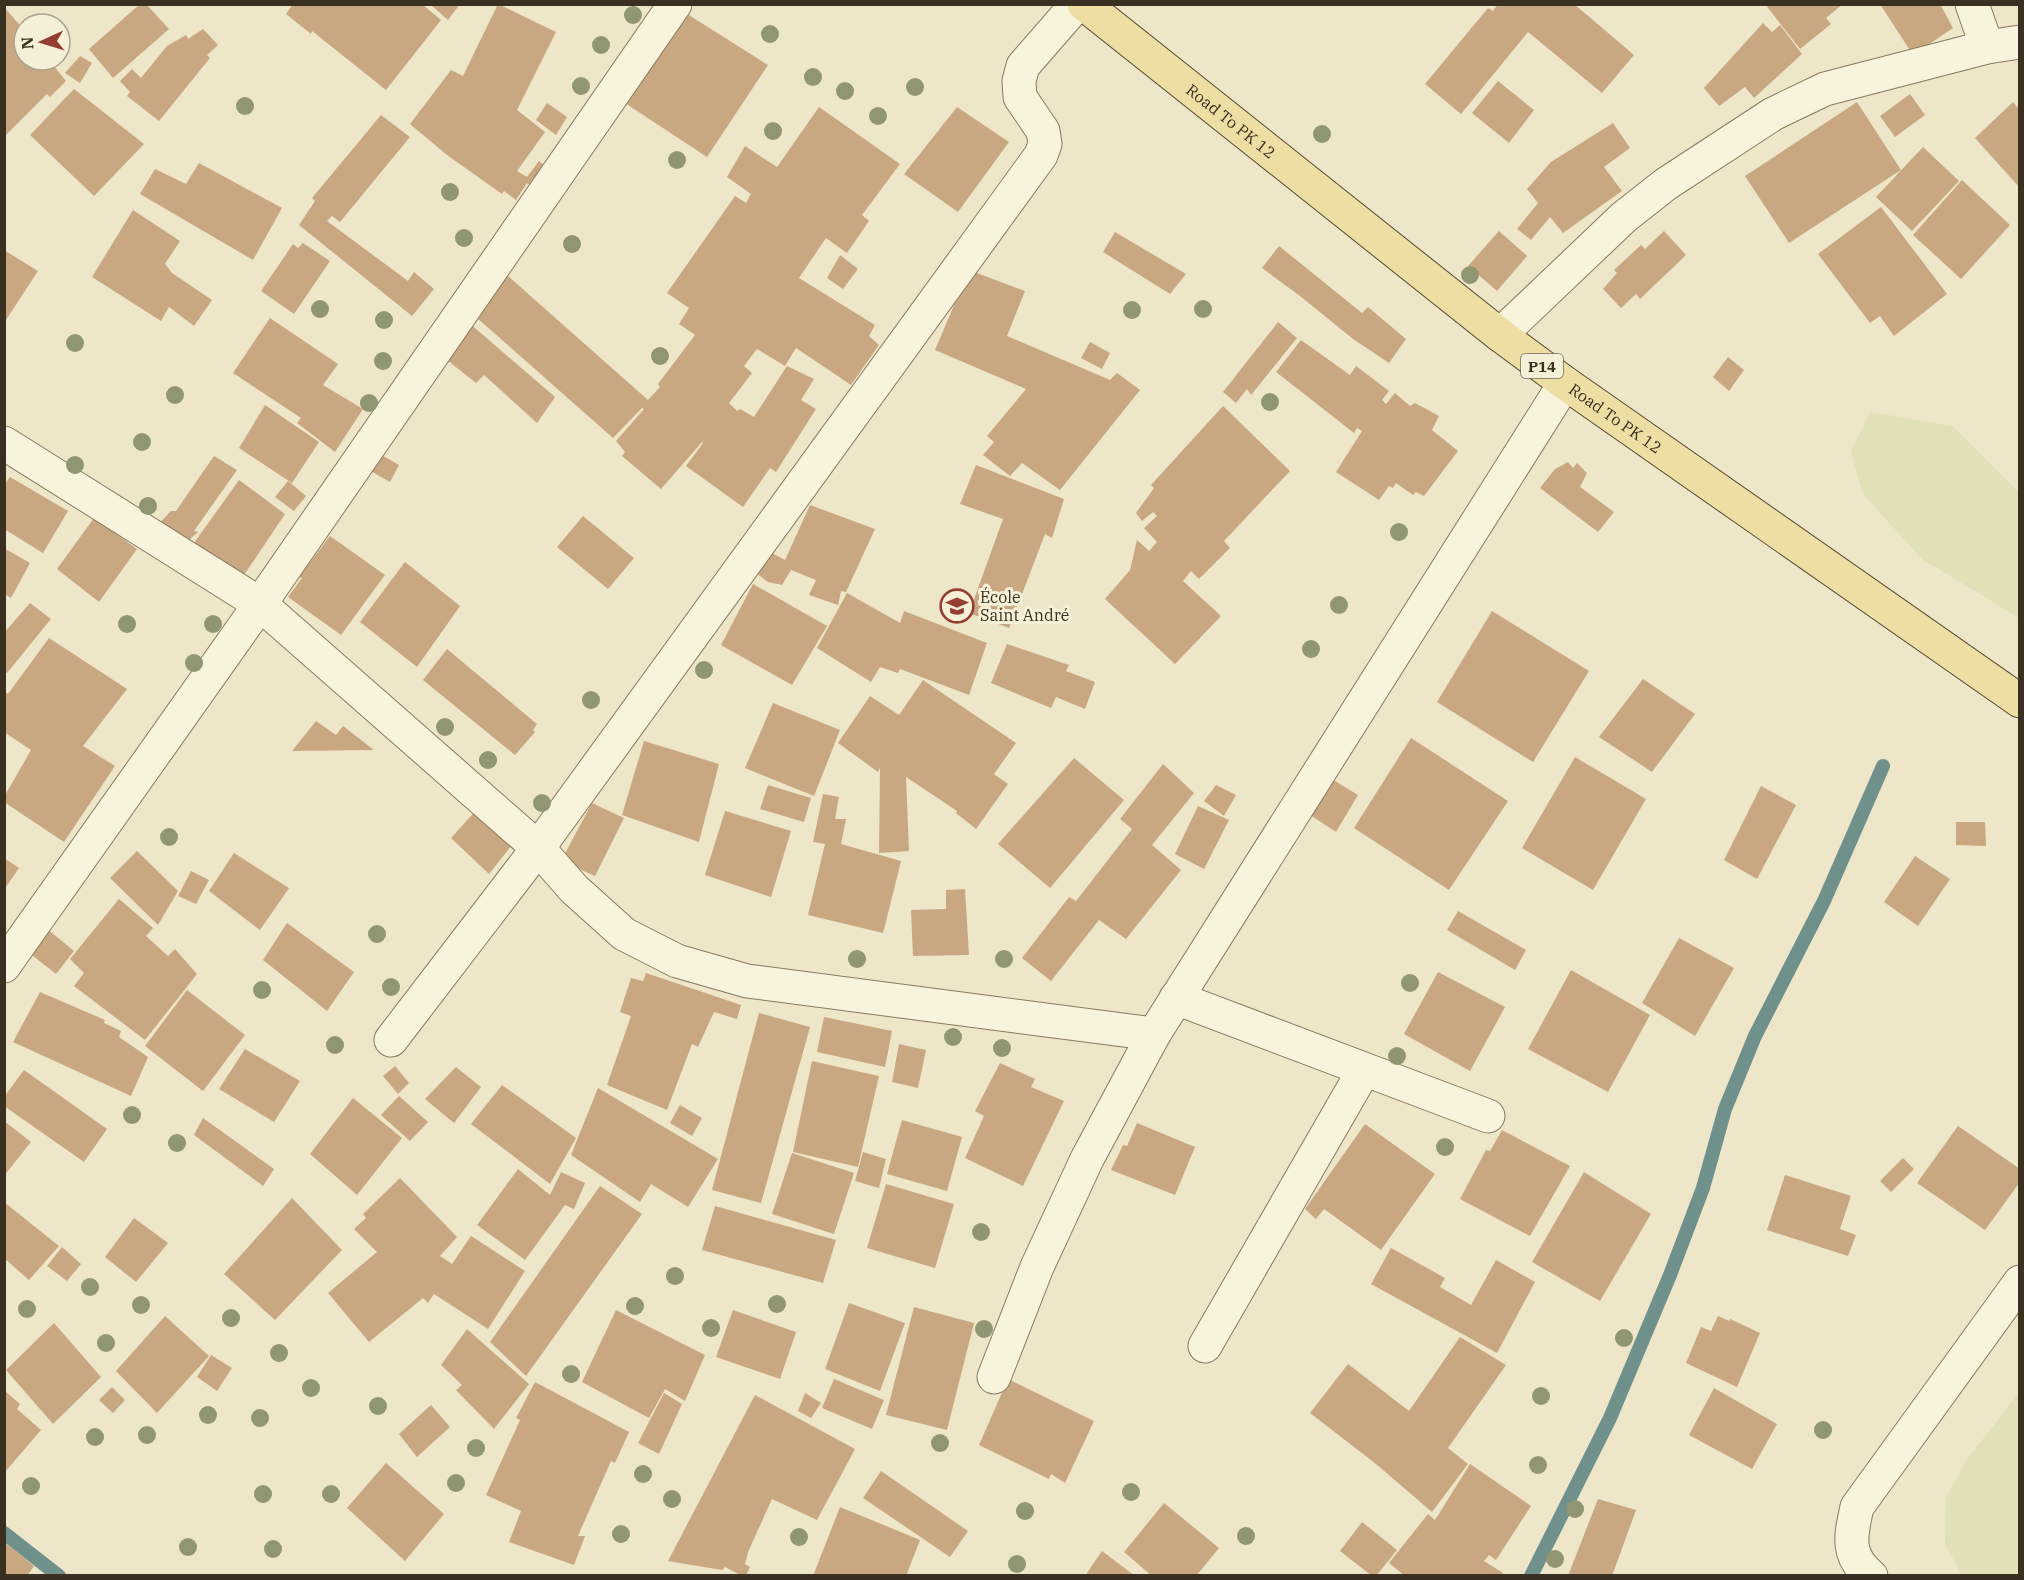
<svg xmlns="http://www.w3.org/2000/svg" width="2024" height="1580" viewBox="0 0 2024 1580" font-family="'IBM Plex Serif',serif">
<rect width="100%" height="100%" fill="#ede6c9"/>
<g fill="#e2e0b7">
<path d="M1870 412 1953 426 2019 492V618L1922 559 1863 494 1851 452Z"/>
<path d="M2019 1393V1575H1962L1945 1544 1946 1497 1968 1458Z"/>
</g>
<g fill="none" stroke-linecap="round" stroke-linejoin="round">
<g stroke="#70908c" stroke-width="14">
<path d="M4 1533 59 1576"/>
<path d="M1531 1576 1610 1418 1670 1275 1703 1188 1725 1109 1755 1036 1824 901 1883 766"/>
</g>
</g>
<g fill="#c9a881">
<path d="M140 4H146L169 29 113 78 89 49Z"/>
<path d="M293 4H422L441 20 386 90 312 31 311 34 286 14Z"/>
<path d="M430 4H460L448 20Z"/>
<path d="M498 4 556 32 517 110 545 132 517 171 527 177 539 161 551 171 536 190 527 183 516 200 504 191 502 194 447 155 410 124 451 70 463 76Z"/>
<path d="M1498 4H1574L1634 55 1602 93 1528 32 1461 114 1425 84 1488 8 1493 11Z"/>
<path d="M1765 4H1843L1826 18 1831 24 1800 49Z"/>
<path d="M1880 4H1940L1953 28 1913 55Z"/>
<path d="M4 7 24 30V60H49L66 81 50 97 47 94 4 137Z"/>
<path d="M684 12 768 65 707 157 625 103Z"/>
<path d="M1763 23 1772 32 1780 25 1802 54 1754 98 1745 87 1719 106 1704 88Z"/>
<path d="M203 29 218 45 207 55 210 58 159 121 127 96 130 92 120 81 132 69 141 78 167 46 186 35 188 39Z"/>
<path d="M80 56 92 63 80 83 65 73Z"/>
<path d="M1498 81 1534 110 1509 143 1472 113Z"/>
<path d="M74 89 144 144 94 196 30 135Z"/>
<path d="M1910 94 1925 115 1895 137 1880 116Z"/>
<path d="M1857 102 1901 170 1789 243 1745 176Z"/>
<path d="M2013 102 2020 110V188L1975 138Z"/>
<path d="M547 103 567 117 556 135 536 120Z"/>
<path d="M819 107 900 164 862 215 869 221 847 253 826 238 799 278 875 325 869 336 879 345 851 385 796 348 785 366 757 349 744 366 752 373 729 403 737 411 740 409 754 417 787 366 814 379 801 400 816 409 776 472 770 468 743 507 686 466 703 443 702 442 661 489 622 456 625 452 616 441 644 409 642 408 613 438 477 318 508 276 648 400 660 387 658 384 695 335 679 324 689 308 667 293 735 196 746 203 751 194 727 177 745 146 777 167Z"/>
<path d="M957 107 1009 142 958 212 904 174Z"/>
<path d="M381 115 410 137 340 222 332 216 327 221 408 281 414 272 434 289 412 316 299 225 315 201 312 198Z"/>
<path d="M1613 123 1630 148 1604 167 1622 191 1563 233 1550 217 1531 240 1517 229 1538 203 1527 189 1551 162Z"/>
<path d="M1923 147 1959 181 1912 231 1876 197Z"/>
<path d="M199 163 282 208 253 260 140 194 155 169 186 184Z"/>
<path d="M1962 180 2010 225 1961 279 1913 235Z"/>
<path d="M1881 207 1947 294 1894 336 1880 316 1870 323 1818 254Z"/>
<path d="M133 210 180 241 165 264 172 273 212 300 194 326 169 307 161 321 92 277Z"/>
<path d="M1499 231 1527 256 1497 291 1468 266Z"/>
<path d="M1664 231 1686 255 1640 299 1636 294 1621 308 1603 289 1617 273 1614 270 1641 245 1645 249Z"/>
<path d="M1115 232 1186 274 1170 294 1103 252Z"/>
<path d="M303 243 330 261 294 314 261 291 293 244 298 248Z"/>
<path d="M1279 246 1362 313 1368 307 1406 339 1389 363 1353 339 1300 296 1262 268Z"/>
<path d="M4 250 38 271 4 323Z"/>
<path d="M840 255 858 269 843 289 827 278Z"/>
<path d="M969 270 1025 291 1007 336 1110 380 1117 373 1140 390 1060 490 1022 463 1010 476 983 455 994 442 987 436 1026 389 935 350Z"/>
<path d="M270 318 338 364 323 385 363 409 335 452 297 423 301 418 233 373Z"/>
<path d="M468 322 555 397 537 423 484 375 476 383 442 356Z"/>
<path d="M1278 322 1297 338 1251 395 1247 389 1236 403 1223 392Z"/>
<path d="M1301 340 1350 375 1356 366 1389 391 1382 400 1386 404 1395 393 1410 406 1415 403 1439 416 1432 430 1458 451 1424 496 1416 492 1413 495 1396 483 1393 488 1389 486 1379 500 1336 472 1362 431 1357 428 1354 433 1276 372Z"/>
<path d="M1090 342 1110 353 1102 369 1081 358Z"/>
<path d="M1728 357 1744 370 1729 391 1713 377Z"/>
<path d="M265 405 319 442 292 483 239 448Z"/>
<path d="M1223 406 1290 471 1224 541 1230 548 1199 579 1191 571 1183 581 1221 616 1175 664 1105 599 1130 570 1137 540 1149 551 1157 542 1144 528 1157 516 1153 512 1142 521 1136 513 1154 488 1151 485Z"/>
<path d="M380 454 399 465 390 482 369 470Z"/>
<path d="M214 456 237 470 194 531 198 532 180 548 156 527 171 511H176Z"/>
<path d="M1568 462 1573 468 1577 463 1587 473 1580 487 1614 512 1598 532 1540 488 1555 469Z"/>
<path d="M976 465 1064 499 1052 538 1045 534 1009 628 969 613 1003 519 960 504Z"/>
<path d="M10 477 68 511 43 553 4 529V485Z"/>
<path d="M239 480 285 514 242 578 194 543Z"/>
<path d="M288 481 306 496 294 511 275 497Z"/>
<path d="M810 505 875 529 846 592 841 591 838 605 809 595 816 580 791 570 782 585 768 582 756 573 770 552 785 560Z"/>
<path d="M583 516 634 558 608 589 557 547Z"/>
<path d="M94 518 137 549 99 602 57 569Z"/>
<path d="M330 536 385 575 341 635 288 597 302 578 299 577Z"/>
<path d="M4 548 30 563 11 598 4 594Z"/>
<path d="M405 562 460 606 417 667 360 622Z"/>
<path d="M753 584 827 626 792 685 721 645Z"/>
<path d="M847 593 900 623 904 611 987 643 969 695 900 669 898 673 880 667 871 682 817 648Z"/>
<path d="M30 603 51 619 7 673 4 671V633Z"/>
<path d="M1492 611 1589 671 1533 762 1437 702Z"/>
<path d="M49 638 127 689 83 746 115 766 64 842 4 802V797L31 750 4 732V692L8 694Z"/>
<path d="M1007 644 1069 665 1066 671 1095 682 1085 709 1056 697 1051 708 991 683Z"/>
<path d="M447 649 537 724 533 730 535 732 515 755 423 680Z"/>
<path d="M1643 679 1695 714 1652 772 1599 737Z"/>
<path d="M923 680 1016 743 994 774 1008 784 976 829 956 813 957 811 906 777 909 851 879 853 880 768 878 772 838 743 870 696 899 715Z"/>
<path d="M773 703 840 730 814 796 745 768Z"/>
<path d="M316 721 336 735 343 726 374 750 292 751Z"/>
<path d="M1411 738 1508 801 1449 890 1354 828Z"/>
<path d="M644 741 719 764 699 842 622 815Z"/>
<path d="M1575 757 1646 799 1593 890 1522 848Z"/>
<path d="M1074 758 1124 800 1050 888 998 844Z"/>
<path d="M1163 764 1194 793 1152 845 1181 870 1126 939 1099 920 1051 981 1022 958 1069 897 1076 901 1132 829 1120 819Z"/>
<path d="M1330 778 1358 795 1336 832 1310 815Z"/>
<path d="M768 785 811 798 804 822 760 809Z"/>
<path d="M1216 785 1236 795 1224 816 1204 801Z"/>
<path d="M1761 786 1796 805 1757 879 1724 860Z"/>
<path d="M823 794 839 797 835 819H846L841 844 901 861 883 933 808 915 825 844 813 842Z"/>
<path d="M592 803 624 818 595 876 561 861Z"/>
<path d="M480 806 519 836 489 874 451 838Z"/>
<path d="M1198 806 1229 820 1204 869 1175 854Z"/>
<path d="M725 811 791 831 771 897 705 875Z"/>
<path d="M1956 822H1985L1986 846 1956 845Z"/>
<path d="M137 851 178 891 158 925 110 878Z"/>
<path d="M234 853 289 888 260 930 209 891Z"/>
<path d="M1915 856 1950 879 1918 926 1884 902Z"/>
<path d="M4 858 19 868 4 890Z"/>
<path d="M191 871 209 880 196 904 178 896Z"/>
<path d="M965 889 969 955 913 956 911 910 946 909V890Z"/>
<path d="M119 899 153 928 146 936 168 956 175 949 197 974 145 1040 74 986 84 973 70 959Z"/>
<path d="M1458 911 1526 950 1515 970 1447 930Z"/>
<path d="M287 923 354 972 327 1011 263 960Z"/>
<path d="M46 928 74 951 56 974 27 951Z"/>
<path d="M1679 938 1734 968 1695 1036 1642 1003Z"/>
<path d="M1571 970 1650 1015 1608 1092 1528 1049Z"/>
<path d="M1438 972 1505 1007 1470 1071 1404 1034Z"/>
<path d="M646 973 741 1005 737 1019 714 1012 698 1047 692 1044 667 1110 607 1085 631 1016 620 1012 631 978 643 981Z"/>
<path d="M187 990 245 1035 203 1091 145 1046Z"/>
<path d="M40 992 105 1020 104 1023 121 1031 119 1037 148 1057 131 1096 13 1042Z"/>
<path d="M759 1013 810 1027 761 1203 712 1190Z"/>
<path d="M824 1017 892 1031 885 1067 817 1052Z"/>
<path d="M899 1044 926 1050 918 1088 892 1082Z"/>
<path d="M245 1049 300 1081 274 1122 219 1089Z"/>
<path d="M812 1061 879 1076 858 1167 793 1152Z"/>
<path d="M1000 1063 1035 1079 1031 1087 1064 1101 1023 1186 965 1158 984 1116 975 1111Z"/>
<path d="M395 1066 409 1083 398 1094 383 1076Z"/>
<path d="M456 1067 481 1087 454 1123 425 1099Z"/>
<path d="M24 1070 107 1129 84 1162 4 1106V1097Z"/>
<path d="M502 1085 576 1138 550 1184 471 1124Z"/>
<path d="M598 1088 718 1159 688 1207 651 1184 640 1202 571 1155Z"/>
<path d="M399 1096 428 1122 410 1141 381 1115Z"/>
<path d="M353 1098 402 1138 357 1195 310 1154Z"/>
<path d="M680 1105 702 1118 692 1136 670 1123Z"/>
<path d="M203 1118 274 1169 263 1186 194 1135Z"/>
<path d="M902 1120 962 1137 947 1191 887 1174Z"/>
<path d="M4 1121 31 1142 4 1176Z"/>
<path d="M1137 1123 1195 1147 1175 1195 1111 1170 1123 1145 1127 1146Z"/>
<path d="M1365 1124 1435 1174 1381 1250 1324 1209 1316 1219 1305 1209Z"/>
<path d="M1958 1126 2020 1169V1182L1985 1230 1917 1183Z"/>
<path d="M1502 1130 1570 1166 1530 1236 1460 1199 1486 1150 1490 1151Z"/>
<path d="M863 1152 886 1159 879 1188 855 1181Z"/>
<path d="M792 1153 854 1173 834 1234 772 1214Z"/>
<path d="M1903 1158 1914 1169 1891 1192 1880 1181Z"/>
<path d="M518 1169 550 1195 561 1172 585 1183 574 1209 565 1205 525 1260 477 1225Z"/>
<path d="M1584 1172 1651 1214 1600 1301 1532 1262Z"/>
<path d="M1785 1175 1851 1196 1840 1229 1856 1235 1848 1256 1767 1230Z"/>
<path d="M400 1178 457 1237 440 1256 452 1264 471 1236 525 1271 488 1329 434 1294 428 1303 423 1298 369 1342 328 1293 377 1252 354 1229 366 1218 363 1214Z"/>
<path d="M886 1184 954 1204 935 1268 867 1248Z"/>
<path d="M600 1186 642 1214 526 1376 490 1342Z"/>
<path d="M292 1198 342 1250 275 1320 224 1274Z"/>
<path d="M4 1202 59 1246 29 1280 4 1258Z"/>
<path d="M715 1206 836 1240 823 1283 702 1250Z"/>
<path d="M134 1218 168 1243 136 1282 105 1257Z"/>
<path d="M62 1247 81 1264 67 1281 47 1266Z"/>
<path d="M1391 1248 1445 1278 1440 1287 1471 1305 1496 1260 1535 1282 1497 1353 1371 1284Z"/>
<path d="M849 1303 905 1323 880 1391 825 1369Z"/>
<path d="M914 1307 974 1323 947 1430 886 1415Z"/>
<path d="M616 1310 705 1355 685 1401 665 1389 649 1418 582 1382Z"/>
<path d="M733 1310 796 1332 780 1379 716 1357Z"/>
<path d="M165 1316 209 1356 157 1413 116 1371Z"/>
<path d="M1718 1316 1729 1321 1730 1319 1760 1333 1737 1387 1686 1363 1701 1327 1711 1331Z"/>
<path d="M54 1323 101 1377 53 1424 6 1370Z"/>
<path d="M467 1329 529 1384 494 1429 456 1390 462 1385 441 1365Z"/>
<path d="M1460 1337 1506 1365 1448 1448 1468 1464 1432 1512 1376 1464 1310 1413 1348 1364 1409 1411Z"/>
<path d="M211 1355 232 1368 217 1391 197 1377Z"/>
<path d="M834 1379 884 1400 872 1429 822 1408Z"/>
<path d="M1008 1379 1094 1421 1065 1483 1051 1474 1049 1479 979 1445Z"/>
<path d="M535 1382 629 1432 615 1463 611 1461 578 1536H585L574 1565 509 1542 521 1511 486 1495 520 1420 516 1418Z"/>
<path d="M112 1387 125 1400 113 1413 99 1400Z"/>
<path d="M1714 1388 1777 1424 1752 1469 1689 1435Z"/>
<path d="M5 1391 20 1404 17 1409 41 1430 5 1472Z"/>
<path d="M664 1393 682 1404 659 1454 638 1443Z"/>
<path d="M805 1393 821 1403 811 1418 798 1411Z"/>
<path d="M755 1395 855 1449 817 1520 772 1499 748 1552 745 1564 750 1567 746 1576H742L725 1567 722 1570 668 1561Z"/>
<path d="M431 1405 450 1427 417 1457 399 1434Z"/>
<path d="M386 1463 444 1514 405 1561 347 1508Z"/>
<path d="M1470 1464 1531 1506 1496 1560 1489 1555 1484 1561 1503 1573 1501 1576H1405L1389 1563 1428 1514 1435 1520Z"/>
<path d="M881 1471 968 1531 950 1557 863 1498Z"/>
<path d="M1598 1499 1636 1510 1612 1576H1568Z"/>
<path d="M1164 1503 1219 1548 1196 1576H1152L1124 1552Z"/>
<path d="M840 1507 920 1540 906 1576H813Z"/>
<path d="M1362 1522 1397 1550 1376 1576H1372L1340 1551Z"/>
<path d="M7 1544 34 1566 27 1576H4V1547Z"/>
<path d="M1102 1551 1135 1576H1085Z"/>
</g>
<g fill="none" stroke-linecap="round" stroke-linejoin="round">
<g stroke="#887a5e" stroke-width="35">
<g id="minor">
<path d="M1972 4 1987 47"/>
<path d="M1500 335 1624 217 1666 184 1773 114 1825 89 1987 47 2020 42"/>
<path d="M4 443 260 604 538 848 574 889 624 934 677 961 747 981 1154 1034"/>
<path d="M4 966 260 604 675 4"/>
<path d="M1176 998 1488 1116"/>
<path d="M391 1040 538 848 1041 155 1045 144 1043 131 1020 97 1019 81 1023 66 1077 4"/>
<path d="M1205 1346 1364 1070"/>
<path d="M994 1377 1037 1267 1087 1159 1154 1034 1565 383"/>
<path d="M1871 1576C1845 1555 1851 1535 1857 1507L2020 1282"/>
</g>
</g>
<g stroke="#574832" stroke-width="35">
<g id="major">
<path id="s1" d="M1084 4 1500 335 1565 383 2020 701"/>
</g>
</g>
<use href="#minor" stroke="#f8f3dc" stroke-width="33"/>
<use href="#major" stroke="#eddfa4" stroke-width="33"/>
</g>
<g fill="#909671">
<circle cx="633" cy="15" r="9"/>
<circle cx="770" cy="34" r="9"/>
<circle cx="601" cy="45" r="9"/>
<circle cx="813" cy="77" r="9"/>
<circle cx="581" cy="86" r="9"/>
<circle cx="915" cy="87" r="9"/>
<circle cx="845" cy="91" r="9"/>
<circle cx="245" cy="106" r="9"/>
<circle cx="878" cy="116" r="9"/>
<circle cx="773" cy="131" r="9"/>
<circle cx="1322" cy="134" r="9"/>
<circle cx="677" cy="160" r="9"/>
<circle cx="450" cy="192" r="9"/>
<circle cx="464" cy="238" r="9"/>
<circle cx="572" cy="244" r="9"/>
<circle cx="1470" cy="275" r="9"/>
<circle cx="320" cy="309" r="9"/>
<circle cx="1203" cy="309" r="9"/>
<circle cx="1132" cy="310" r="9"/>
<circle cx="384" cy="320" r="9"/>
<circle cx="75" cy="343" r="9"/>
<circle cx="660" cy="356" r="9"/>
<circle cx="383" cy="361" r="9"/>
<circle cx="175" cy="395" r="9"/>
<circle cx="1270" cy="402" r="9"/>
<circle cx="369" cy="403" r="9"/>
<circle cx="142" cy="442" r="9"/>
<circle cx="75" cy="465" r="9"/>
<circle cx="148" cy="506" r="9"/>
<circle cx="1399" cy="532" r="9"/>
<circle cx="1339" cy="605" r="9"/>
<circle cx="127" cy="624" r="9"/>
<circle cx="213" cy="624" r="9"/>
<circle cx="1311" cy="649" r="9"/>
<circle cx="194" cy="663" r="9"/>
<circle cx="704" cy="670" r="9"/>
<circle cx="591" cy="700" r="9"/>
<circle cx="445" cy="727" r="9"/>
<circle cx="488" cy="760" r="9"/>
<circle cx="542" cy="803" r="9"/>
<circle cx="169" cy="837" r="9"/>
<circle cx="377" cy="934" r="9"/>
<circle cx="857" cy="959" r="9"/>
<circle cx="1004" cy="959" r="9"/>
<circle cx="1410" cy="983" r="9"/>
<circle cx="391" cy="987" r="9"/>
<circle cx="262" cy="990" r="9"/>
<circle cx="953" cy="1037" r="9"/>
<circle cx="335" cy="1045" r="9"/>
<circle cx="1002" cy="1048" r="9"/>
<circle cx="1397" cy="1056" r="9"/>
<circle cx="132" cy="1115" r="9"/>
<circle cx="177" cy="1143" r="9"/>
<circle cx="1445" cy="1147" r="9"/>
<circle cx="981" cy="1232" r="9"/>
<circle cx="675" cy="1276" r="9"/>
<circle cx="90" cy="1287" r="9"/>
<circle cx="777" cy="1304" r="9"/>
<circle cx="141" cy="1305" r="9"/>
<circle cx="635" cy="1306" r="9"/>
<circle cx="27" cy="1309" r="9"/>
<circle cx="231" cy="1318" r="9"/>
<circle cx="711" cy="1328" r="9"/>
<circle cx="984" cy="1329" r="9"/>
<circle cx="1624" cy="1338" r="9"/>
<circle cx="106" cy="1343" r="9"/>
<circle cx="279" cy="1353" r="9"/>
<circle cx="571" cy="1374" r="9"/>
<circle cx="311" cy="1388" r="9"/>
<circle cx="1541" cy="1396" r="9"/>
<circle cx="378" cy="1406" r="9"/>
<circle cx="208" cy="1415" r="9"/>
<circle cx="260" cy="1418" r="9"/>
<circle cx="1823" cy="1430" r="9"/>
<circle cx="147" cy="1435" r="9"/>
<circle cx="95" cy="1437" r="9"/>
<circle cx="940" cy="1443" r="9"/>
<circle cx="476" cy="1448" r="9"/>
<circle cx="1538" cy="1465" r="9"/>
<circle cx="643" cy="1474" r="9"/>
<circle cx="456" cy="1483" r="9"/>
<circle cx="31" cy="1486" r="9"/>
<circle cx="1131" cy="1492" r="9"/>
<circle cx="263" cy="1494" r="9"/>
<circle cx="331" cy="1494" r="9"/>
<circle cx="672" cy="1499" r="9"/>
<circle cx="1575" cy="1509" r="9"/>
<circle cx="1025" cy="1511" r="9"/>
<circle cx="621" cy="1534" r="9"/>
<circle cx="1246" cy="1536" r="9"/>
<circle cx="799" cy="1537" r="9"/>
<circle cx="188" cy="1547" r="9"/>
<circle cx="273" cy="1549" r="9"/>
<circle cx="1555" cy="1559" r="9"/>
<circle cx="1017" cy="1564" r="9"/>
</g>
<defs>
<g id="school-ring" transform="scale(1.725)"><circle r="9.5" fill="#f4f0d8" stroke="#943d31" stroke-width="1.5"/><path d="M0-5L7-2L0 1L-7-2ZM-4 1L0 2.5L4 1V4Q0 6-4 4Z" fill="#943d31"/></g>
</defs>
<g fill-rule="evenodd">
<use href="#school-ring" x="957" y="606"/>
</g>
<g text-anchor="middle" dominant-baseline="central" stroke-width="6" stroke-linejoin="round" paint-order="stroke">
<rect fill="#f4f0d8" stroke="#726a58" stroke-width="1.5" x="1521" y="354" width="42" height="24" rx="4.5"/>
<g font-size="15" font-weight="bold" fill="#3a3021">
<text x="1542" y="366">P14</text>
</g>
<g font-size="16" fill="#3a3021" stroke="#f4f0d8">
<text stroke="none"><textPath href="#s1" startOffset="188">Road To PK 12</textPath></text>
<text stroke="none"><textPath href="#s1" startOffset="674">Road To PK 12</textPath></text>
</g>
<g font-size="16" fill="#3a3021" stroke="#f4f0d8" text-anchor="start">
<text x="980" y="597">École<tspan x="980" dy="18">Saint André</tspan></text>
</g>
</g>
<rect width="2024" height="1580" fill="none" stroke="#3a3021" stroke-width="12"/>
<g transform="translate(42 42) rotate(266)"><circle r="28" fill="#f4f0d8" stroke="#aaa38f" stroke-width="1.5"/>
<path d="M0-4.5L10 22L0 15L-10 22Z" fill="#943d31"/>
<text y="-9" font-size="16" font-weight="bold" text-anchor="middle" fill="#3a3021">N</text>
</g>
</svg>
